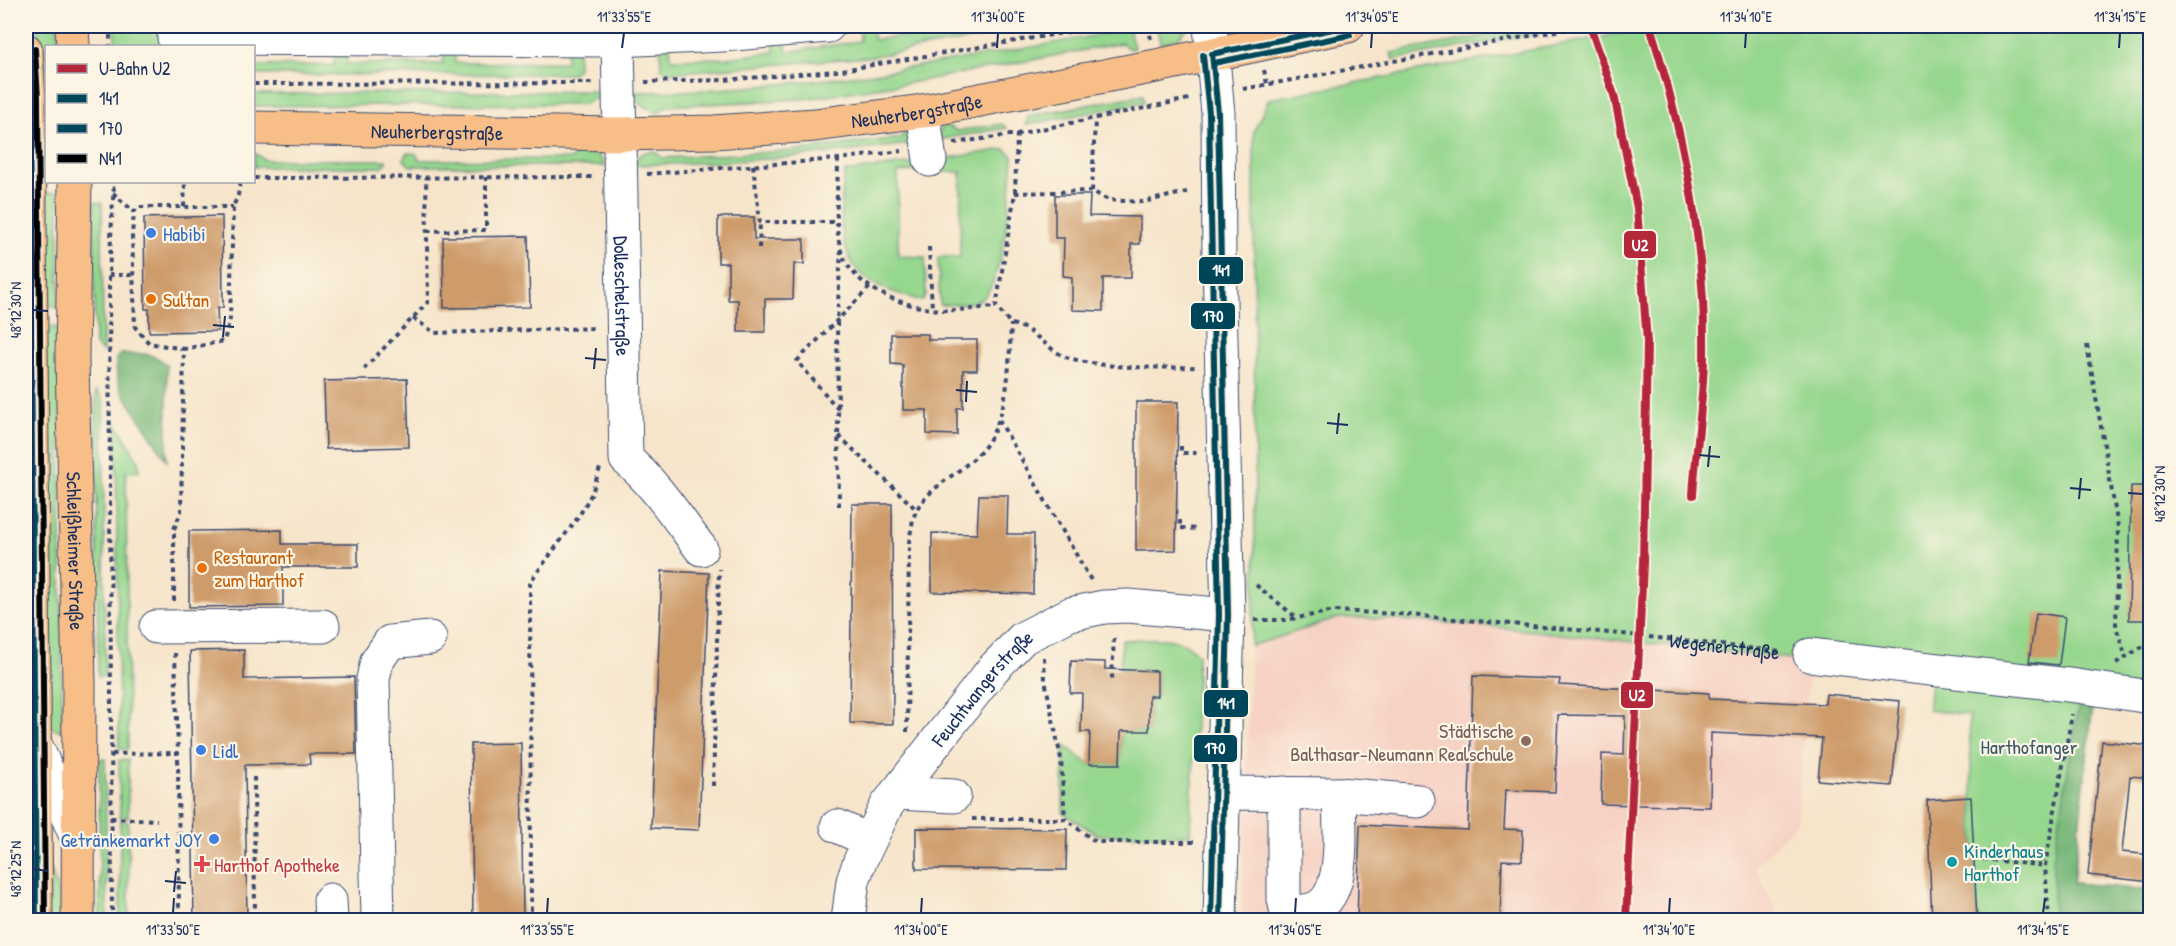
<svg xmlns="http://www.w3.org/2000/svg" width="2176" height="946" viewBox="0 0 2176 946" font-family="'Patrick Hand',sans-serif">
<rect width="100%" height="100%" fill="#fcf5e5"/>
<filter id="ink" filterUnits="userSpaceOnUse"><feTurbulence type="fractalNoise" baseFrequency=".0167" numOctaves="2"/><feDisplacementMap in="SourceGraphic" scale="12" xChannelSelector="R" yChannelSelector="G"/><feConvolveMatrix kernelMatrix="1 2 1 2 8 2 1 2 1" color-interpolation-filters="sRGB"/></filter>
<filter id="wash" filterUnits="userSpaceOnUse"><feTurbulence type="fractalNoise" baseFrequency=".008" numOctaves="4" result="noise"/><feDisplacementMap in="SourceGraphic" scale="24" xChannelSelector="R" yChannelSelector="G"/><feGaussianBlur stdDeviation="1.35" result="paint"/><feColorMatrix in="noise" values="0 0 0 0 0 0 0 0 0 0 0 0 0 0 0 0 0 1.4 0 .05"/><feComposite in="paint" operator="in"/></filter>
<g filter="url(#wash)">
<rect width="100%" height="100%" fill="#f6e5cb"/>
<path fill="#f6d2c4" d="M1339 618 1477 625 1810 660 1797 822 1755 867 1781 920H1241L1251 646Z"/>
<g fill="#96d78e" stroke="#588376" stroke-width="1.5">
<path d="M37 26H58V46H46V72Z"/>
<path d="M859 26H871L874 40 981 26H1050L869 57 668 73 661 68 660 44 670 43 671 59 727 58 774 52 773 36 784 35 787 52 860 41Z"/>
<path d="M1157 26H1190L1178 38 1160 44Z"/>
<path d="M1539 26H1575L1393 60 1391 53Z"/>
<path d="M1660 26H2150V717L2094 694 2073 883 2150 891V920H1977L1969 715 1928 710 1932 674 1477 625 1366 618H1339L1251 646 1255 579 1254 131 1269 99Z"/>
<path d="M115 28H160L161 46H115Z"/>
<path d="M1129 29 1134 48 1129 49 1122 43 904 84 803 99 666 106 658 113 639 103 633 92C801 91 964 60 1129 29Z"/>
<path d="M567 45H578V68L572 74 254 75V66L334 65 335 49 347 50V64H443L444 48H455V63L566 62Z"/>
<path d="M601 91 597 98 583 104 254 106V94Z"/>
<path d="M1143 95 1144 102 1026 125 1028 116Z"/>
<path d="M1002 124 1007 128 937 140 941 129 946 125 957 131Z"/>
<path d="M907 130H909L916 143C822 156 728 163 633 165 637 155 644 151 654 151L663 158 790 151 900 138Z"/>
<path d="M1005 149 1013 156C1011 185 1004 275 985 296 975 306 953 304 940 305L938 257H960L961 172H940L936 160Z"/>
<path d="M577 152 598 154 605 166H410L404 160 406 153H415L420 160 571 159Z"/>
<path d="M254 153 265 160H386L387 163 381 167H254Z"/>
<path d="M922 162 915 171 898 172V256L925 257 926 295 922 301C902 295 874 288 859 272 836 248 840 202 845 172Z"/>
<path d="M59 192V308L42 303 43 193Z"/>
<path d="M94 202 102 203 103 352 95 345Z"/>
<path d="M52 326 60 330 62 731 45 726V329Z"/>
<path d="M96 391 103 399 105 676 98 677Z"/>
<path d="M116 423 138 460 139 471 126 472 128 749H119Z"/>
<path d="M1122 640C1146 640 1183 632 1198 655L1190 835H1098L1063 813 1064 745 1089 764H1120L1121 731H1149V696H1157V671L1120 670Z"/>
<path d="M99 759H105L107 920H100Z"/>
<path d="M119 760H128V817H120Z"/>
<path d="M120 821H128L129 920H120Z"/>
<path d="M51 869 63 909V920H46Z"/>
</g>
<g fill="#78b879" stroke="#4a746c" stroke-width="1.5">
<path d="M121 354C138 354 155 351 167 366V461L121 390 117 377 116 358Z"/>
<path d="M2094 693 2073 883 2150 891V914L2053 913V860L2079 704 2084 695Z"/>
</g>
<g id="blocks">
<g fill="#ce9b6a">
<path d="M1055 195H1090L1089 216 1140 217V244H1131V278H1103V311L1072 310V277L1063 276 1064 238H1055Z"/>
<path d="M222 216 223 308H217L218 331 149 332V309H145L144 218Z"/>
<path d="M718 217H754V239H804V264H794L793 299H765V332H738V300H728V263H718Z"/>
<path d="M528 236 530 307 444 308 443 237Z"/>
<path d="M891 334H928V340H977V370H963V408H957V435L927 434V410H903V365L891 364Z"/>
<path d="M407 379 409 447 326 449 324 381Z"/>
<path d="M1136 402H1178L1176 550 1136 551Z"/>
<path d="M2131 486H2151V620H2129Z"/>
<path d="M979 495H1008L1007 534H1034L1033 594 932 592V533L977 534Z"/>
<path d="M852 504H892L893 724 850 723Z"/>
<path d="M282 530V544H358V567H283V606L189 607V531Z"/>
<path d="M662 571 709 573 699 830 651 828Z"/>
<path d="M2036 613 2065 617 2059 665 2029 662Z"/>
<path d="M244 650V679L354 677 356 754H309L310 764 245 765 247 921H194L190 651Z"/>
<path d="M1071 661 1105 662V669L1157 671V696H1149V731H1121L1120 764H1089L1090 732H1081L1082 693H1070Z"/>
<path d="M1473 676 1560 679 1559 685 1709 693V699L1825 704 1826 694 1900 701 1892 786 1818 780 1822 738 1711 733 1710 807 1601 804 1602 754 1624 755 1625 716 1558 715 1555 792 1506 790 1504 829 1523 830 1522 861 1502 860 1500 921H1357L1360 825 1468 830Z"/>
<path d="M2102 741 2151 746V778L2130 776 2122 852 2151 855V882L2088 875Z"/>
<path d="M521 743 523 921H473L471 744Z"/>
<path d="M1971 797 1977 921H1932L1927 800Z"/>
<path d="M916 828 1067 829 1066 870 916 869Z"/>
</g>
</g>
</g>
<g filter="url(#ink)">
<use href="#blocks" fill-opacity="0" stroke="#3c4a6e" stroke-width="1.5"/>
<g fill="none" stroke-linecap="round" stroke-linejoin="round">
<g stroke="#3c4a6e" stroke-width="35">
<g id="minor">
<path d="M1210 26 1218 113 1219 261 1228 615 1220 920"/>
<path d="M174 38 618 40 722 35 828 26"/>
<path id="s2" d="M618 40 626 459C656 484 677 518 701 549"/>
<path d="M923 111 930 160"/>
<path d="M156 627 323 626"/>
<path d="M1810 655 2077 686 2150 697"/>
<path d="M33 739 77 838"/>
<path d="M896 793 954 796"/>
<path d="M1224 793 1339 794 1418 801"/>
<path d="M1284 793V899L1286 909C1352 927 1339 833 1339 794"/>
<path d="M837 826 868 840"/>
<path d="M330 900 331 920"/>
<path d="M378 920 373 679 377 661 390 642 430 638"/>
<path id="s3" d="M848 920 853 881 860 861 887 805 993 669 1023 638 1070 614 1104 607 1128 606 1228 615"/>
</g>
</g>
<g stroke="#3c4a6e" stroke-width="35">
<g id="major">
<path d="M72 26 73 46"/>
<path d="M26 50 29 98 36 920"/>
<path id="s4" d="M254 128 619 134 714 132 815 125 923 111 1156 66 1348 26"/>
<path id="s5" d="M75 182 72 357 79 683 78 920"/>
</g>
</g>
<g stroke="#3c4a6e" stroke-width="4" stroke-dasharray="4.5 4.5" stroke-linecap="butt">
<path d="M110 26V46"/>
<path d="M1148 26 1151 39"/>
<path d="M1264 70 1267 84"/>
<path d="M645 82 723 80 836 71 1105 26"/>
<path d="M254 84 593 83"/>
<path d="M1243 89 1583 26"/>
<path d="M1017 134 1015 193 996 307 1011 324C1033 327 1046 349 1066 357 1101 369 1158 368 1195 367"/>
<path d="M954 143 1017 134 1189 99"/>
<path d="M838 159C838 188 834 219 840 247 849 288 904 307 940 310 958 311 978 308 996 307"/>
<path d="M753 165 760 222H837"/>
<path d="M647 174 838 159 902 151"/>
<path d="M254 178 595 177"/>
<path d="M1092 191 1095 119"/>
<path d="M113 193 134 212"/>
<path d="M1015 193 1092 191 1108 200 1143 202 1191 191"/>
<path d="M184 207 185 182"/>
<path d="M427 231 486 230V177"/>
<path d="M929 247 932 309"/>
<path d="M759 248 760 222"/>
<path d="M109 275H133"/>
<path d="M413 318 435 333 597 328"/>
<path d="M2087 345 2118 527 2116 627 2126 657"/>
<path d="M184 349 149 343 135 327 132 235 134 212 138 207H233"/>
<path d="M364 369 428 302 426 177"/>
<path d="M838 409 797 361 870 287"/>
<path d="M999 420 1092 582"/>
<path d="M839 436 917 510"/>
<path d="M1181 446V453H1197"/>
<path d="M839 506 837 321 841 250"/>
<path d="M1180 520V528L1199 529"/>
<path d="M1256 585 1297 618"/>
<path d="M174 601V529L181 512 184 349 224 341 230 319 233 207 238 195 240 182"/>
<path id="s1" d="M1255 620H1286L1334 611 1399 614 1632 635 1782 652"/>
<path d="M175 653 178 753"/>
<path d="M1044 657 1045 680 1061 759 1065 819"/>
<path d="M2116 663 2150 642"/>
<path d="M1112 679 1114 635"/>
<path d="M907 732 909 542C911 532 912 520 916 511 929 485 968 470 986 445 1010 410 1009 364 1011 324"/>
<path d="M112 754 178 753 179 920"/>
<path d="M254 777 255 920"/>
<path d="M713 786 719 569"/>
<path d="M111 818 157 820"/>
<path d="M972 819H1065L1096 842H1194"/>
<path d="M1974 858 2045 866"/>
<path d="M2049 919H2150"/>
<path d="M112 920 109 275 114 182"/>
<path d="M531 920 530 582 579 516 592 493 600 468"/>
<path d="M2049 920 2045 866 2072 714"/>
</g>
<use href="#minor" stroke="#fff" stroke-width="33"/>
<use href="#major" stroke="#f7be88" stroke-width="33"/>
<g stroke="#fcf5e5" stroke-width="10">
<g id="bus-1">
<path d="M26 50 29 98 36 920"/>
<path d="M1212 54 1218 113 1228 615 1220 920"/>
<path d="M1212 54 1348 26"/>
</g>
</g>
<g stroke="#fcf5e5" stroke-width="10">
<g id="bus-2">
<path d="M1203 55 1209 113 1219 615 1211 920"/>
<path d="M1214 63 1350 35"/>
<path d="M26 736 27 920"/>
</g>
</g>
<g stroke="#fcf5e5" stroke-width="10">
<path id="bus-3" d="M35 49 38 98 45 920"/>
</g>
<use href="#bus-1" stroke="#00465a" stroke-width="6"/>
<use href="#bus-2" stroke="#00465a" stroke-width="6"/>
<use href="#bus-3" stroke="#000" stroke-width="6"/>
<g stroke="#fcf5e5" stroke-width="12">
<g id="metro-1">
<path d="M1590 26 1614 95 1637 208 1647 342 1643 564 1626 920"/>
<path d="M1650 26C1684 133 1706 246 1704 358 1703 404 1696 449 1693 495"/>
</g>
</g>
<use href="#metro-1" stroke="#b4283c" stroke-width="8"/>
</g>
</g>
<path fill="none" stroke="#1b2f5e" stroke-width="2" d="M622 48 624 33M997 48 998 33M1371 48 1372 33M1745 48 1746 33M2119 48 2120 33M33 310 48 311M213 325 234 327M223 337 225 316M585 358 606 360M594 369 596 348M956 390 977 392M966 402 967 381M1327 423 1348 425M1337 434 1339 413M1699 455 1720 457M1708 467 1710 446M2070 488 2091 490M2128 493 2143 494M2079 499 2081 478M33 869 48 871M165 881 186 883M174 892 176 871M173 913 174 898M547 913 548 898M921 913 922 898M1295 913 1296 898M1669 913 1670 898M2043 913 2045 898"/>
<g fill="#3f7fe0" stroke="#fcf5e5" stroke-width="2">
<circle cx="151" cy="233" r="6"/>
<circle cx="201" cy="750" r="6"/>
<circle cx="214" cy="839" r="6"/>
</g>
<g fill="#e8710a" stroke="#fcf5e5" stroke-width="2">
<circle cx="151" cy="299" r="6"/>
<circle cx="202" cy="568" r="6"/>
</g>
<circle fill="#8d6e63" stroke="#fcf5e5" stroke-width="2" cx="1526" cy="741" r="6"/>
<circle fill="#0f9aa8" stroke="#fcf5e5" stroke-width="2" cx="1952" cy="862" r="6"/>
<path fill="#e0444e" stroke="#fcf5e5" stroke-width="2" d="M199 855h6v6h6v6h-6v6h-6v-6h-6v-6h6z"/>
<g text-anchor="middle" dominant-baseline="central" stroke-width="4.5" stroke-linejoin="round" paint-order="stroke">
<g font-size="20" fill="#1b2f5e" stroke="#fcf5e5">
<text stroke="none"><textPath href="#s4" startOffset="664">Neuherbergstraße</textPath></text>
<text stroke="none"><textPath href="#s4" startOffset="183">Neuherbergstraße</textPath></text>
<text stroke="none"><textPath href="#s2" startOffset="256">Dolleschelstraße</textPath></text>
<text stroke="none"><textPath href="#s5" startOffset="369">Schleißheimer Straße</textPath></text>
<text stroke="none"><textPath href="#s1" startOffset="472">Wegenerstraße</textPath></text>
<text stroke="none"><textPath href="#s3" startOffset="274">Feuchtwangerstraße</textPath></text>
</g>
<g font-size="20" fill="#366cbe" stroke="#fcf5e5" text-anchor="start">
<text x="163" y="233">Habibi</text>
<text x="213" y="750">Lidl</text>
<text x="202" y="839" text-anchor="end">Getränkemarkt JOY</text>
</g>
<g font-size="20" fill="#c56008" stroke="#fcf5e5" text-anchor="start">
<text x="163" y="299">Sultan</text>
<text x="214" y="556">Restaurant<tspan x="214" dy="23">zum Harthof</tspan></text>
</g>
<g font-size="20" fill="#785e54" stroke="#fcf5e5" text-anchor="end">
<text x="1514" y="730">Städtische<tspan x="1514" dy="23">Balthasar-Neumann Realschule</tspan></text>
</g>
<g font-size="20" fill="#3a596a" stroke="#fcf5e5">
<text x="2029" y="746">Harthofanger</text>
</g>
<g font-size="20" fill="#0d838f" stroke="#fcf5e5" text-anchor="start">
<text x="1964" y="850">Kinderhaus<tspan x="1964" dy="23">Harthof</tspan></text>
</g>
<g font-size="20" fill="#be3a42" stroke="#fcf5e5" text-anchor="start">
<text x="214" y="864">Harthof Apotheke</text>
</g>
</g>
<g stroke="#fcf5e5" stroke-width="2">
<rect x="1623" y="230" width="34" height="29" rx="6" fill="#b4283c"/>
<rect x="1198" y="256" width="46" height="29" rx="6" fill="#00465a"/>
<rect x="1190" y="302" width="46" height="28" rx="6" fill="#00465a"/>
<rect x="1620" y="681" width="34" height="28" rx="6" fill="#b4283c"/>
<rect x="1203" y="689" width="46" height="29" rx="6" fill="#00465a"/>
<rect x="1193" y="734" width="45" height="29" rx="6" fill="#00465a"/>
</g>
<g font-size="16" text-anchor="middle" font-weight="bold" fill="#fff">
<text x="1640" y="251">U2</text>
<text x="1221" y="276">141</text>
<text x="1213" y="322">170</text>
<text x="1637" y="701">U2</text>
<text x="1226" y="709">141</text>
<text x="1215" y="754">170</text>
</g>
<rect width="2176" height="946" fill="none" stroke="#fcf5e5" stroke-width="66"/>
<rect x="45" y="45" width="210" height="138" fill="#fcf5e5" stroke="#a2a6af" stroke-width="1.5"/>
<rect x="57" y="64" width="30" height="9" fill="#b4283c" stroke="#a2a6af" stroke-width="1.5"/>
<text x="99" y="75" font-size="18" fill="#1b2f5e">U-Bahn U2</text>
<rect x="57" y="94" width="30" height="9" fill="#00465a" stroke="#a2a6af" stroke-width="1.5"/>
<text x="99" y="105" font-size="18" fill="#1b2f5e">141</text>
<rect x="57" y="124" width="30" height="9" fill="#00465a" stroke="#a2a6af" stroke-width="1.5"/>
<text x="99" y="135" font-size="18" fill="#1b2f5e">170</text>
<rect x="57" y="154" width="30" height="9" fill="#000000" stroke="#a2a6af" stroke-width="1.5"/>
<text x="99" y="165" font-size="18" fill="#1b2f5e">N41</text>
<rect x="33" y="33" width="2110" height="880" fill="none" stroke="#1b2f5e" stroke-width="2"/>
<g font-size="15" text-anchor="middle" fill="#1b2f5e">
<text x="624" y="22">11°33'55"E</text>
<text x="998" y="22">11°34'00"E</text>
<text x="1372" y="22">11°34'05"E</text>
<text x="1746" y="22">11°34'10"E</text>
<text x="2120" y="22">11°34'15"E</text>
<text transform="translate(16 310) rotate(-90)" y="5">48°12'30"N</text>
<text transform="translate(2160 494) rotate(-90)" y="5">48°12'30"N</text>
<text transform="translate(16 869) rotate(-90)" y="5">48°12'25"N</text>
<text x="173" y="935">11°33'50"E</text>
<text x="547" y="935">11°33'55"E</text>
<text x="921" y="935">11°34'00"E</text>
<text x="1295" y="935">11°34'05"E</text>
<text x="1669" y="935">11°34'10"E</text>
<text x="2043" y="935">11°34'15"E</text>
</g>
</svg>
